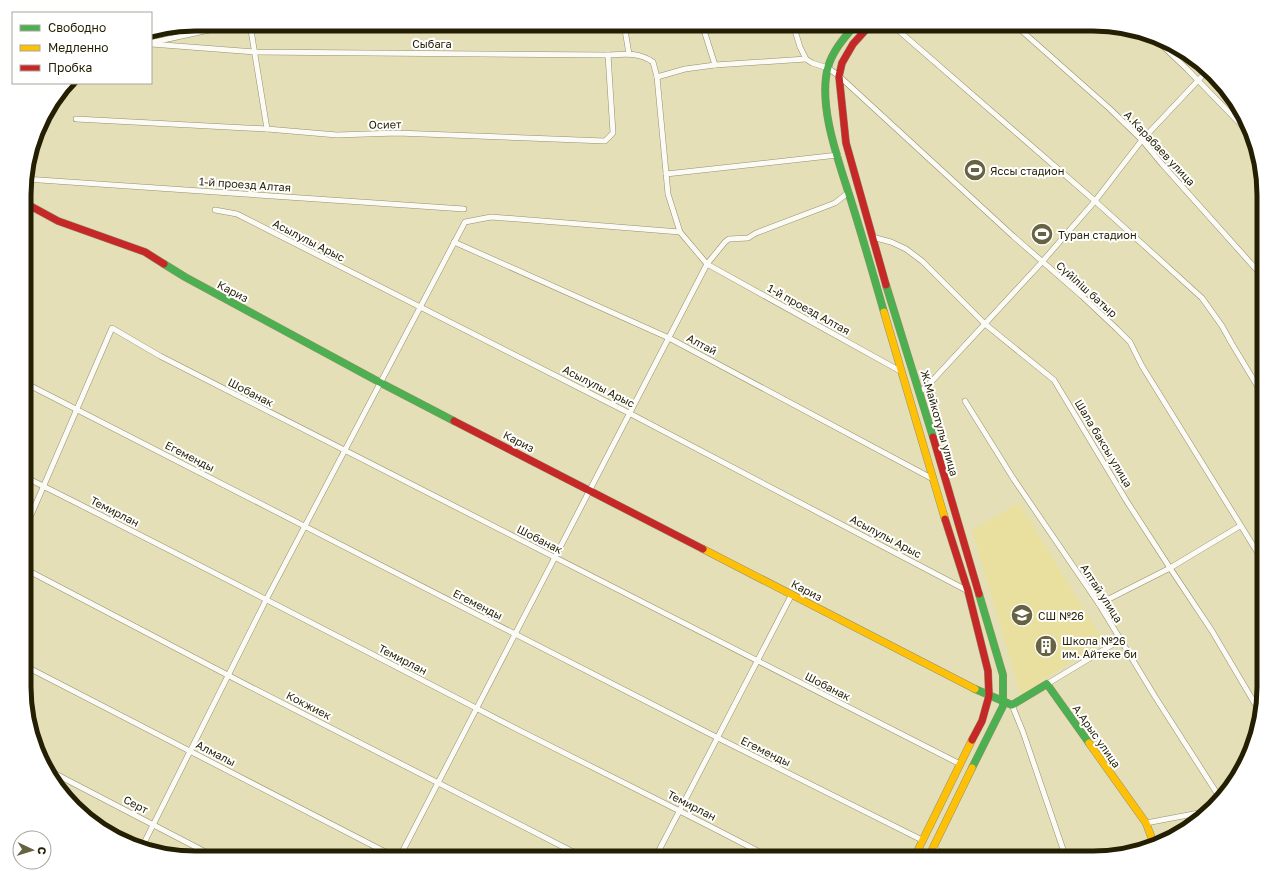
<svg xmlns="http://www.w3.org/2000/svg" width="1288" height="882" viewBox="0 0 1288 882" font-family="'Golos Text',sans-serif">
<rect width="100%" height="100%" fill="#e4dfb7"/>
<path fill="#e9e0a0" d="M1019 503 1103 640 1021 695 972 530Z"/>
<g fill="none" stroke-linecap="round" stroke-linejoin="round">
<g stroke="#94906f" stroke-width="6">
<g id="street">
<path d="M250 24 267 129"/>
<path d="M624 24 629 54"/>
<path d="M702 24 715 65 806 59"/>
<path d="M793 24 800 47 806 59 812 63 828 68 839 76 1013 236 1082 296 1117 329 1130 342 1142 366 1264 563"/>
<path d="M891 24 1095 201 1202 298 1222 326 1232 344 1264 397"/>
<path d="M1014 24 1110 109 1142 140 1162 164 1264 278"/>
<path d="M1150 34 1187 69 1250 134"/>
<path d="M154 42 237 24"/>
<path d="M151 44 255 52 608 55C625 54 638 52 653 62L657 77 668 194 680 232 707 264 902 372"/>
<path d="M657 77 685 69 715 65"/>
<path d="M76 119 267 129 337 135 397 133 605 141 613 133 608 55"/>
<path d="M666 174 838 155"/>
<path d="M25 179 464 209"/>
<path d="M215 210 237 214 629 413 968 591"/>
<path d="M872 237 891 242 906 249 922 261 985 324 1054 380 1126 500 1170 568 1212 631 1261 714"/>
<path d="M454 242 669 338 933 479"/>
<path d="M25 383 718 738 922 840"/>
<path d="M920 392 932 381 1042 262 1095 201 1142 140 1207 71"/>
<path d="M965 401 1013 478 1099 604 1154 695 1220 798"/>
<path d="M25 477C185 557 343 639 501 721 591 767 682 811 771 858"/>
<path d="M25 529 112 328 160 356 960 764"/>
<path d="M25 569 239 681 585 858"/>
<path d="M1099 604 1170 568 1240 526"/>
<path d="M25 666 397 858"/>
<path d="M1047 684 1120 640"/>
<path d="M1012 705 1023 732 1066 858"/>
<path d="M46 769 217 858"/>
<path d="M1146 823 1204 812"/>
<path d="M933 848 951 858"/>
<path d="M141 849 266 600 465 222 491 217 680 232"/>
<path d="M399 858 707 264 725 242 729 239 748 238 756 233 835 203 849 192"/>
<path d="M655 858 792 594"/>
</g>
</g>
<g stroke="#94906f" stroke-width="8">
<g id="fast">
<path d="M856 24C845 37 833 50 828 67 817 108 841 167 853 207 864 242 874 277 884 312"/>
<path d="M164 264 185 277 381 383 454 421"/>
<path d="M886 285 933 437"/>
<path d="M975 689 1012 705 1047 684 1089 743"/>
<path d="M972 768 1003 706V675L979 594"/>
</g>
</g>
<g stroke="#94906f" stroke-width="8">
<g id="slow">
<path d="M884 312 945 519"/>
<path d="M703 549 975 689"/>
<path d="M1089 743 1146 823 1154 844"/>
<path d="M914 858 972 740"/>
<path d="M928 858 972 768"/>
</g>
</g>
<g stroke="#94906f" stroke-width="8">
<g id="jam">
<path d="M871 24 853 44 842 63 839 76 846 143 886 285"/>
<path d="M25 203 58 221 145 252 164 264"/>
<path d="M454 421 703 549"/>
<path d="M933 437 979 594"/>
<path d="M945 519 968 591 988 671 989 696 982 721 972 740"/>
</g>
</g>
<use href="#street" stroke="#fbfaf4" stroke-width="5"/>
<use href="#fast" stroke="#4caf50" stroke-width="7"/>
<use href="#slow" stroke="#ffc107" stroke-width="7"/>
<use href="#jam" stroke="#c62828" stroke-width="7"/>
</g>
<defs>
<g id="stadium-disc" transform="scale(1.15)"><circle r="9.5" fill="#676241" stroke="#fff"/><path d="M0-5a6.5 5 0 1 0 0 10a6.5 5 0 1 0 0-10ZM-3.5-1.8h7v3.6h-7Z" fill="#fff"/></g>
<g id="school-disc" transform="scale(1.15)"><circle r="9.5" fill="#676241" stroke="#fff"/><path d="M0-5L7-2L0 1L-7-2ZM-4 1L0 2.5L4 1V4Q0 6-4 4Z" fill="#fff"/></g>
<g id="building-disc" transform="scale(1.15)"><circle r="9.5" fill="#676241" stroke="#fff"/><path d="M-4-6H4V6H1V3H-1V6H-4ZM-2.5-4.3h1.7v1.8h-1.7ZM.8-4.3h1.7v1.8H.8ZM-2.5-1h1.7V.8h-1.7ZM.8-1h1.7V.8H.8Z" fill="#fff"/></g>
</defs>
<g fill-rule="evenodd">
<use href="#stadium-disc" x="975" y="170"/>
<use href="#stadium-disc" x="1042" y="234"/>
<use href="#school-disc" x="1022" y="615"/>
<use href="#building-disc" x="1046" y="646"/>
</g>
<g text-anchor="middle" dominant-baseline="central" stroke-width="4" stroke-linejoin="round" paint-order="stroke">
<g font-size="11" fill="#241f02" stroke="#fff">
<text x="432" y="43">Сыбага</text>
<text transform="translate(385 124) rotate(-1)">Осиет</text>
<text transform="translate(1160 148) rotate(47)">А.Карабаев улица</text>
<text transform="translate(245 184) rotate(4)">1-й проезд Алтая</text>
<text transform="translate(309 240) rotate(27)">Асылулы Арыс</text>
<text transform="translate(1087 289) rotate(42)">Сүйіліш батыр</text>
<text transform="translate(233 291) rotate(28)">Кариз</text>
<text transform="translate(809 309) rotate(29)">1-й проезд Алтая</text>
<text transform="translate(702 344) rotate(28)">Алтай</text>
<text transform="translate(599 386) rotate(27)">Асылулы Арыс</text>
<text transform="translate(251 392) rotate(27)">Шобанак</text>
<text transform="translate(940 423) rotate(74)">Ж.Майкотулы улица</text>
<text transform="translate(519 441) rotate(27)">Кариз</text>
<text transform="translate(1104 443) rotate(59)">Шала баксы улица</text>
<text transform="translate(190 456) rotate(27)">Егеменды</text>
<text transform="translate(115 511) rotate(27)">Темирлан</text>
<text transform="translate(886 536) rotate(28)">Асылулы Арыс</text>
<text transform="translate(540 539) rotate(27)">Шобанак</text>
<text transform="translate(807 590) rotate(27)">Кариз</text>
<text transform="translate(1102 593) rotate(57)">Алтай улица</text>
<text transform="translate(478 604) rotate(27)">Егеменды</text>
<text transform="translate(403 659) rotate(27)">Темирлан</text>
<text transform="translate(828 686) rotate(27)">Шобанак</text>
<text transform="translate(309 705) rotate(27)">Кокжиек</text>
<text transform="translate(1097 736) rotate(55)">А.Арыс улица</text>
<text transform="translate(766 751) rotate(26)">Егеменды</text>
<text transform="translate(216 753) rotate(27)">Алмалы</text>
<text transform="translate(136 804) rotate(27)">Серт</text>
<text transform="translate(692 805) rotate(27)">Темирлан</text>
</g>
<g font-size="11" fill="#241f02" stroke="#fff" text-anchor="start">
<text x="990" y="170">Яссы стадион</text>
<text x="1058" y="234">Туран стадион</text>
<text x="1038" y="615">СШ №26</text>
<text x="1062" y="640">Школа №26<tspan x="1062" dy="13">им. Айтеке би</tspan></text>
</g>
</g>
<path d="M0 0H1288V882H0ZM195 31H1093A164 164 0 0 1 1257 195V687A164 164 0 0 1 1093 851H195A164 164 0 0 1 31 687V195A164 164 0 0 1 195 31Z" fill="#fff" fill-rule="evenodd"/>
<path fill="none" stroke="#241f02" stroke-width="5" d="M195 31H1093A164 164 0 0 1 1257 195V687A164 164 0 0 1 1093 851H195A164 164 0 0 1 31 687V195A164 164 0 0 1 195 31Z"/>
<rect x="12" y="12" width="140" height="72" fill="#ffffff" stroke="#a7a59a"/>
<rect x="20" y="25" width="20" height="6" fill="#4caf50" stroke="#a7a59a"/>
<text x="48" y="32" font-size="12" fill="#241f02">Свободно</text>
<rect x="20" y="45" width="20" height="6" fill="#ffc107" stroke="#a7a59a"/>
<text x="48" y="52" font-size="12" fill="#241f02">Медленно</text>
<rect x="20" y="65" width="20" height="6" fill="#c62828" stroke="#a7a59a"/>
<text x="48" y="72" font-size="12" fill="#241f02">Пробка</text>
<g transform="translate(32 850) rotate(94)"><circle r="19" fill="#ffffff" stroke="#a7a59a"/>
<path d="M0-3L7 15L0 10L-7 15Z" fill="#676241"/>
<text y="-6" font-size="11" font-weight="bold" text-anchor="middle" fill="#241f02">С</text>
</g>
</svg>
